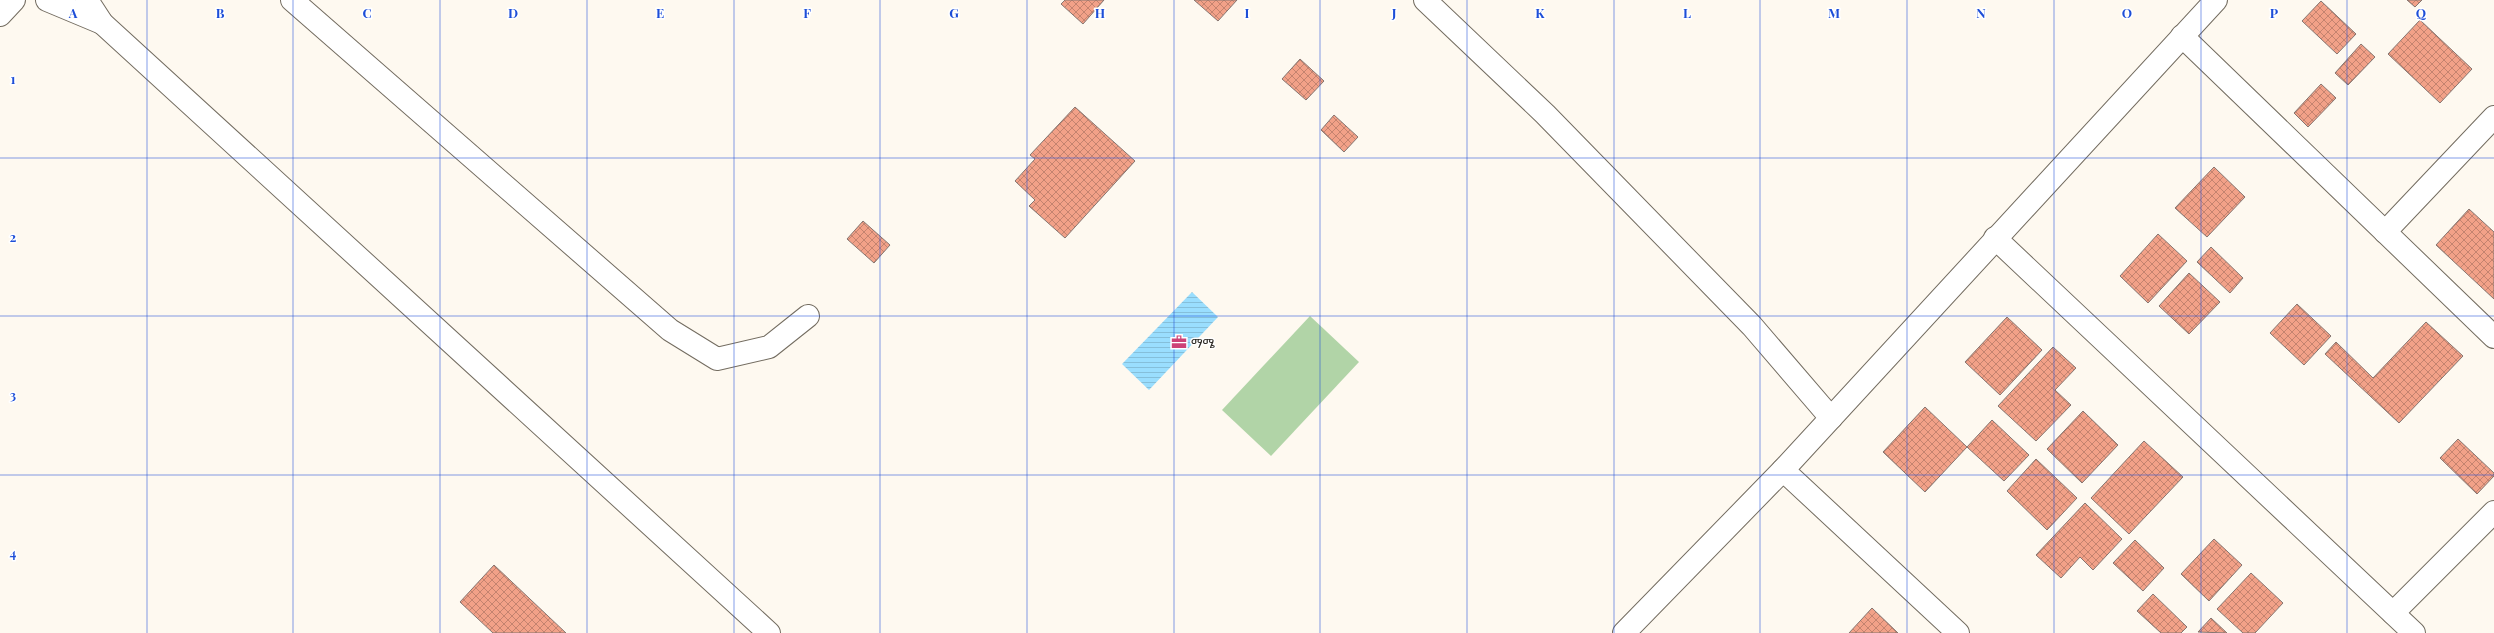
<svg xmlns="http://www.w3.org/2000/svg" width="2494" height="633" viewBox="0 0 2494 633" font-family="'Playfair Display','Noto Sans Ethiopic',serif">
<defs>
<pattern id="water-rules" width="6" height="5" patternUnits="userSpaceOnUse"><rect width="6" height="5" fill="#9adefe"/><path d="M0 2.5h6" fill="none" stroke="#85bfda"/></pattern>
<pattern id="building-cross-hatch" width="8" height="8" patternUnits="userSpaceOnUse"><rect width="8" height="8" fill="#f2a188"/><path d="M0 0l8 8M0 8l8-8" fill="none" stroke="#c4836f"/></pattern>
</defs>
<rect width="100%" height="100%" fill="#fef9f0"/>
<path fill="#b1d4a7" d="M1310 316 1359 362 1271 456 1222 410Z"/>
<path fill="url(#water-rules)" d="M1192 292 1218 317 1149 390 1122 364Z"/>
<g fill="url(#building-cross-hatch)" stroke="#867671">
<path d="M1065 0H1104L1083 24 1061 4Z"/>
<path d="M1194 0H1237L1218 21Z"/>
<path d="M2407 0H2422L2415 7Z"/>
<path d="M2321 1 2356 34 2337 54 2302 21Z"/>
<path d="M2420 20 2472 69 2440 103 2388 54Z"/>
<path d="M2361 44 2375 57 2348 85 2335 73Z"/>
<path d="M1300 59 1324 81 1306 100 1282 79Z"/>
<path d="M2321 84 2336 98 2308 127 2294 113Z"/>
<path d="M1075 107 1135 161 1065 238 1029 206 1035 200 1015 181 1035 159 1030 155Z"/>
<path d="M1334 115 1358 137 1344 152 1321 130Z"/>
<path d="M2214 167 2245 197 2207 237 2175 208Z"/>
<path d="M2469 209 2494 232V299L2436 245Z"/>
<path d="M863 221 890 245 874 263 847 239Z"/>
<path d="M2158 234 2187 261 2148 303 2120 276Z"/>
<path d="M2211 247 2243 278 2230 293 2197 262Z"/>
<path d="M2189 273 2220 302 2189 334 2159 306Z"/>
<path d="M2297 304 2331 336 2304 365 2270 333Z"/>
<path d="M2007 317 2042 350 2000 395 1965 362Z"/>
<path d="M2426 322 2463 356 2399 423 2325 354 2336 342 2373 378Z"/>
<path d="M2053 347 2076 368 2055 390 2071 405 2036 441 1998 406Z"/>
<path d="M1925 407 1967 447 1925 492 1883 452Z"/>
<path d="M2083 411 2118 445 2082 483 2047 449Z"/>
<path d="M1992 420 2029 455 2004 481 1967 447Z"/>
<path d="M2458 439 2494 473V476L2477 494 2440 458Z"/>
<path d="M2144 441 2183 477 2129 534 2091 498Z"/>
<path d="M2036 459 2077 498 2047 530 2007 491Z"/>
<path d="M2085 503 2122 539 2093 570 2080 557 2061 578 2036 555Z"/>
<path d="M2214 539 2242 565 2209 601 2181 574Z"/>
<path d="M2135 540 2164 568 2143 591 2113 563Z"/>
<path d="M494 565 566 633H493L460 602Z"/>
<path d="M2251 573 2283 603 2255 633H2243L2217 609Z"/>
<path d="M2153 594 2187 627 2181 633H2161L2137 611Z"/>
<path d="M1872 608 1898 633H1849Z"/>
<path d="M2211 618 2227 633 2198 632Z"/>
</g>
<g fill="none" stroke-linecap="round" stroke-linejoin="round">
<g stroke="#736c60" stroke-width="24">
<g id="minor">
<path d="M47 0 102 23"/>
<path d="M87 0 102 23 769 633"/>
<path d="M292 0 670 330 717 359 769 347 808 316"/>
<path d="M1425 0 1545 114 1752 326 1831 418"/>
<path d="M2182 36 2494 337"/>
<path d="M2385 232 2494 117"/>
<path d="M1995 238 2414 633"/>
<path d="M1783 470 1958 633"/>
<path d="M2393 613 2494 512"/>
<path d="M1624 633 1783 470 2216 0"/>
</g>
</g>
<g stroke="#736c60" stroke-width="24">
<path id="highway" d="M0 15 14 0"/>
</g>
<use href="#minor" stroke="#fff" stroke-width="22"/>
<use href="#highway" stroke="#fff" stroke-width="22"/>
</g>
<path fill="none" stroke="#1d4ed8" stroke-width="1" stroke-opacity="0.55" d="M147 0V633M293 0V633M440 0V633M587 0V633M734 0V633M880 0V633M1027 0V633M1174 0V633M1320 0V633M1467 0V633M1614 0V633M1760 0V633M1907 0V633M2054 0V633M2201 0V633M2347 0V633M0 158H2494M0 316H2494M0 475H2494"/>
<defs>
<g id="office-bare" transform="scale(1.2)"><path d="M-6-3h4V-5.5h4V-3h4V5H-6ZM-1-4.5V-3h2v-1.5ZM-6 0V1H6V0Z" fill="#cd4276" stroke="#fff" stroke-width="2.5" paint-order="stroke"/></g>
</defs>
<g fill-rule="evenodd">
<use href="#office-bare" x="1179" y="342"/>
</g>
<g text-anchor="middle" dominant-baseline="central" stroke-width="3" stroke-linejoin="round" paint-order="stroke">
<g font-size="13" fill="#2f2c27" stroke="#fff" text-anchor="start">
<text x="1191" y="342">ማሜ</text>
</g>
</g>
<g font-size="13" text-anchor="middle" font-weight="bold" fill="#1d4ed8" stroke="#fff" stroke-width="3" stroke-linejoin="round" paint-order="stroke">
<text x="73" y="18">A</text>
<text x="220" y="18">B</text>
<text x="367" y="18">C</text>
<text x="513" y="18">D</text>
<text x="660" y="18">E</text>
<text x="807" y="18">F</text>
<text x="954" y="18">G</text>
<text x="1100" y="18">H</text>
<text x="1247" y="18">I</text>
<text x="1394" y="18">J</text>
<text x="1540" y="18">K</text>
<text x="1687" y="18">L</text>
<text x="1834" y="18">M</text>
<text x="1981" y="18">N</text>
<text x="2127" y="18">O</text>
<text x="2274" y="18">P</text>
<text x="2421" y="18">Q</text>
<text x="13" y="84">1</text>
<text x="13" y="242">2</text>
<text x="13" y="400">3</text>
<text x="13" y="558">4</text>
</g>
</svg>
